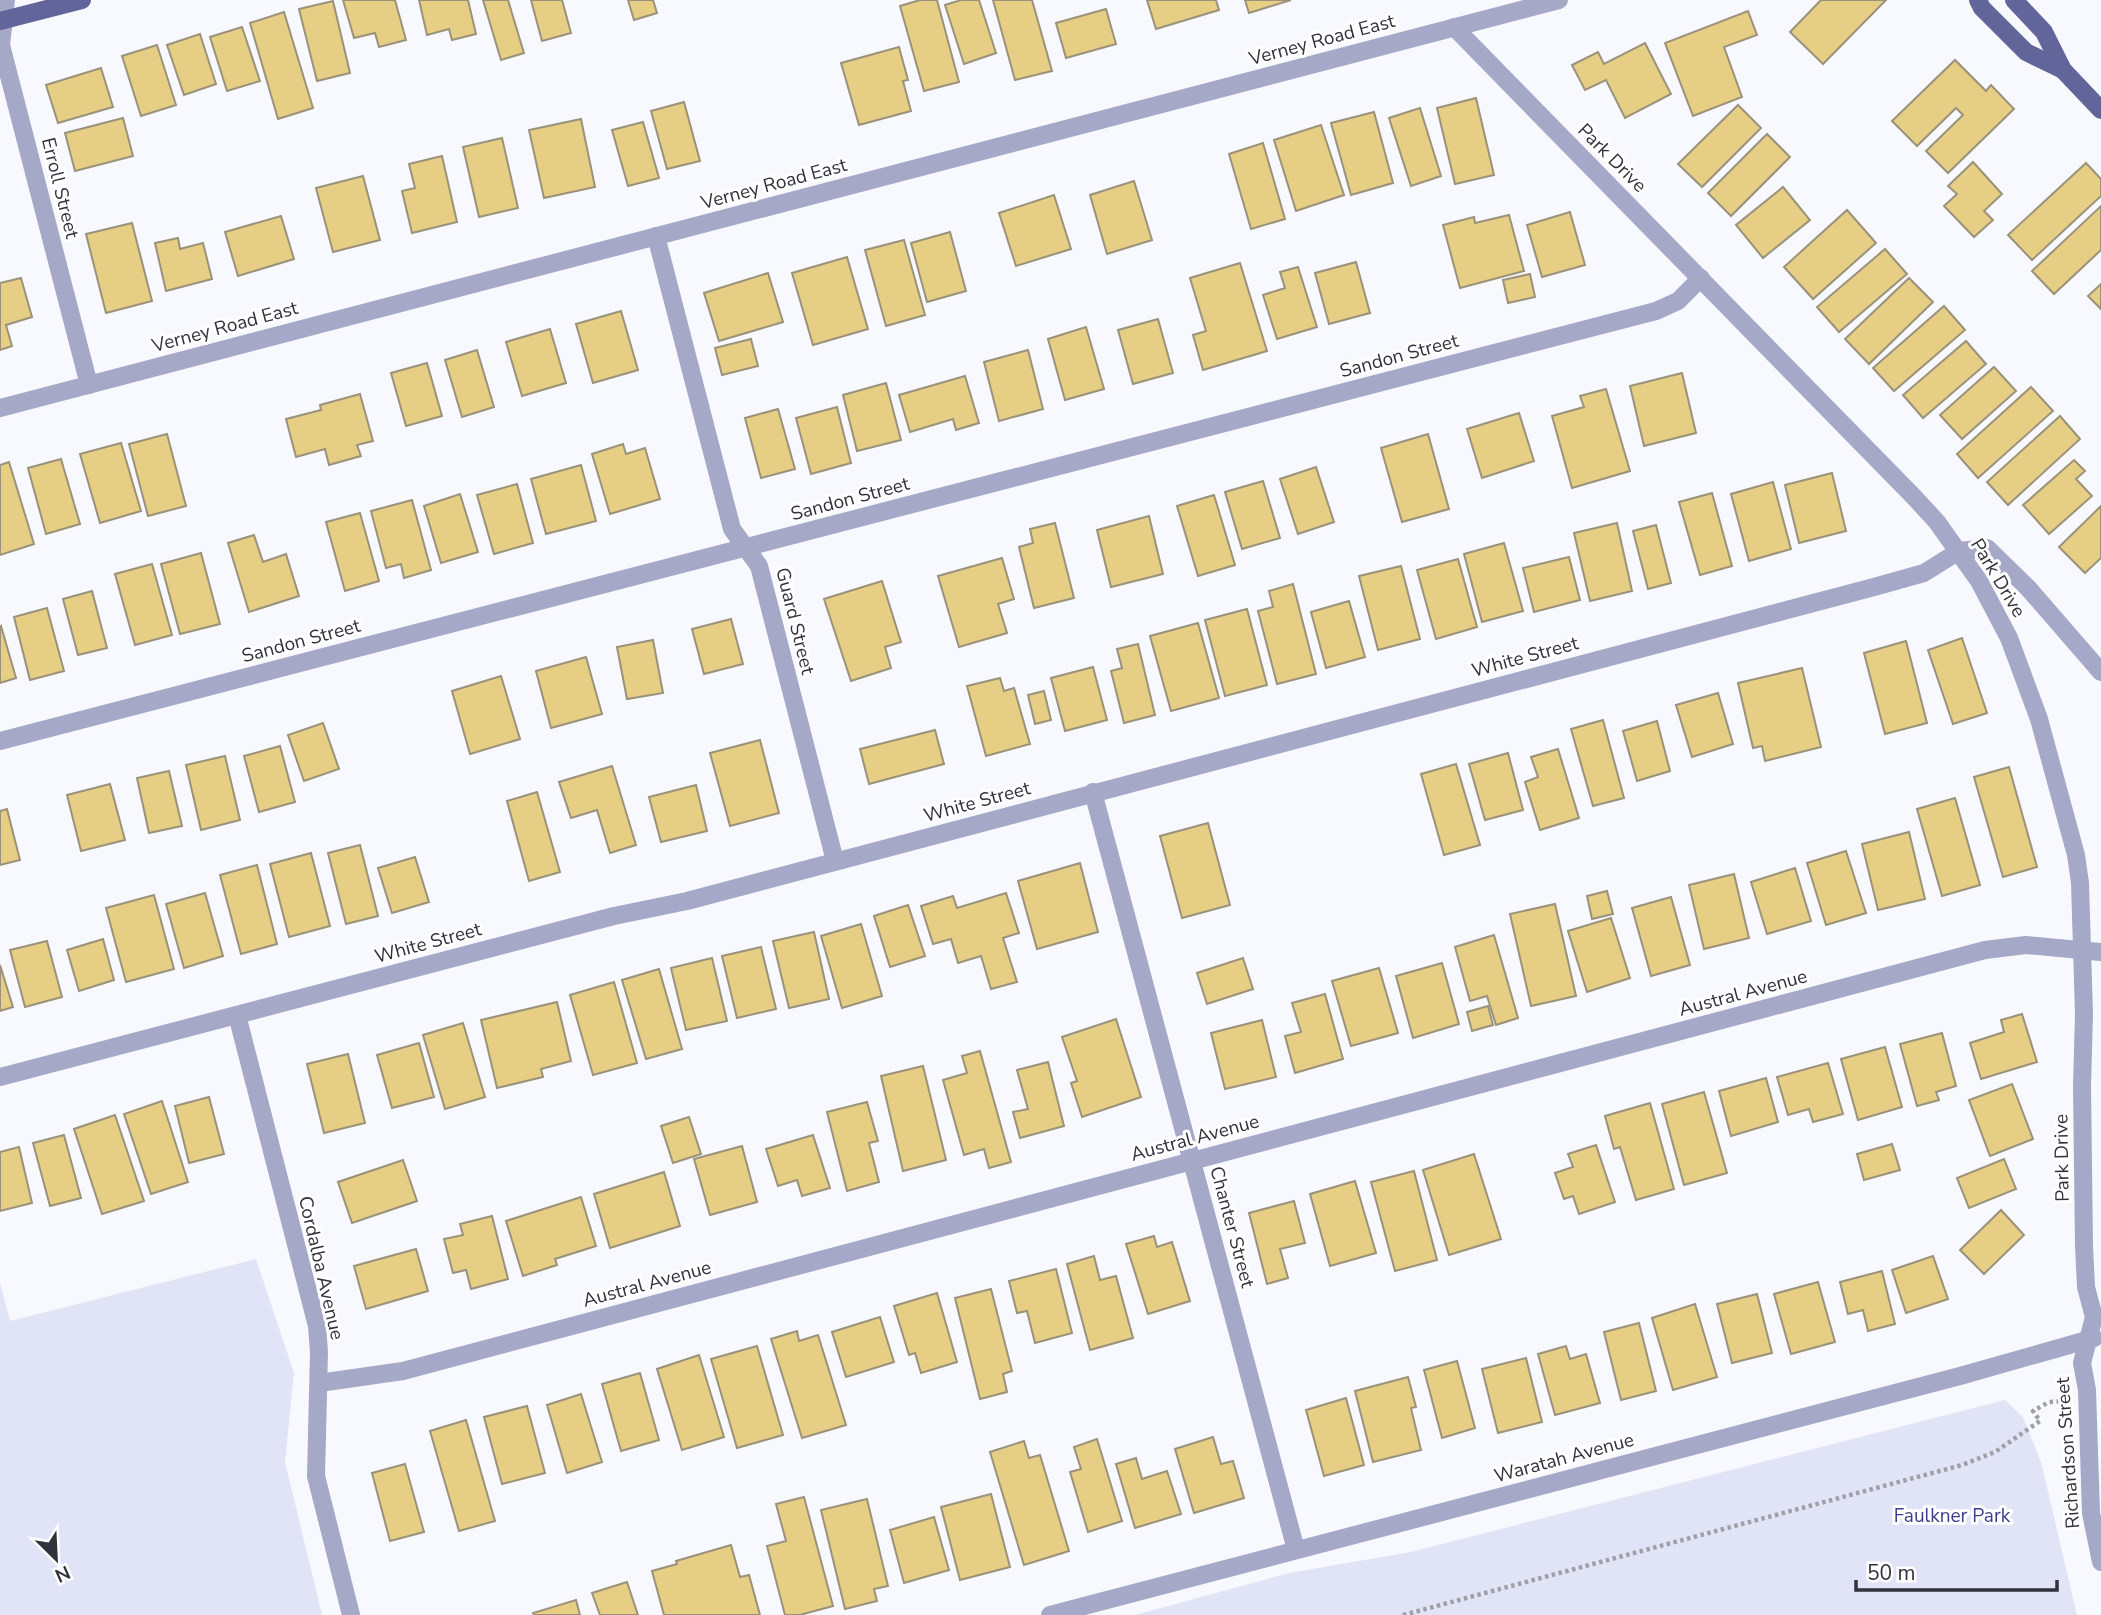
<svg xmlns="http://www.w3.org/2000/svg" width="2101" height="1615" viewBox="0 0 2101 1615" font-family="'Nunito Sans',sans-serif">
<rect width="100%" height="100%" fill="#f8f9fe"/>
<g fill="#e1e3f6">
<path d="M256 1259 294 1373 285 1462 322 1615H0V1282L10 1321Z"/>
<path d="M2005 1400 2023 1417 2041 1462 2077 1615H1135L1289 1573 1411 1552Z"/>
</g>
<g fill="#e7ce85" stroke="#9a927a" stroke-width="2">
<path d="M343 0H395L406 40 379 47 375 33 354 38Z"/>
<path d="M419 0H468L476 34 452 40 449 29 427 35Z"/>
<path d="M483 0H508L524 53 501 60Z"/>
<path d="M531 0H562L571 33 542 41Z"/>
<path d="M628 0H653L657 13 634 20Z"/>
<path d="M920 0H937L959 82 924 91 900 6Z"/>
<path d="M961 0H979L996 53 964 64 945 5Z"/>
<path d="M993 0H1032L1052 71 1015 80Z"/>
<path d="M1147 0H1216L1219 10 1156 29Z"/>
<path d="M1245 0H1291L1249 13Z"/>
<path d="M1821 0H1886L1823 64 1790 32Z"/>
<path d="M333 1 350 73 317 81 299 9Z"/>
<path d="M1106 9 1116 44 1066 58 1056 23Z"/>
<path d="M1748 11 1757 35 1724 47 1742 97 1693 116 1665 43Z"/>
<path d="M284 12 313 108 278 119 250 23Z"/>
<path d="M242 27 260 81 227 91 210 37Z"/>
<path d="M200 34 216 84 184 95 167 45Z"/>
<path d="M1645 43 1671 94 1625 118 1606 80 1585 90 1572 65 1598 52 1604 64Z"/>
<path d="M157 45 176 105 141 116 122 56Z"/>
<path d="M899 47 908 80 903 81 911 111 859 125 841 63Z"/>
<path d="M1955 60 1986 91 1991 85 2014 109 1948 173 1926 151 1963 115 1956 108 1917 146 1892 121Z"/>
<path d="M101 68 113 107 58 123 46 85Z"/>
<path d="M1476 98 1494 175 1455 184 1437 108Z"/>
<path d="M684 102 700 161 667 169 651 111Z"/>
<path d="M1738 105 1761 128 1702 187 1678 164Z"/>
<path d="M1420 108 1441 176 1411 186 1389 118Z"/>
<path d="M1374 112 1393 183 1351 195 1331 123Z"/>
<path d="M123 118 133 156 75 171 65 133Z"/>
<path d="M581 119 595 187 544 198 529 130Z"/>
<path d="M643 122 659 178 628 186 612 130Z"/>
<path d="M1321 125 1344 195 1296 211 1274 140Z"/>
<path d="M1767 134 1790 157 1731 216 1708 193Z"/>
<path d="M502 138 518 208 479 217 463 147Z"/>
<path d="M1263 143 1285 219 1251 229 1229 154Z"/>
<path d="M442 156 457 222 412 233 402 191 415 188 409 164Z"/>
<path d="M1973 162 2002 194 1984 211 1993 220 1974 237 1944 206 1957 194 1948 186Z"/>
<path d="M2086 163 2101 179V196L2032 260 2008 235Z"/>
<path d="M363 176 380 240 333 252 316 188Z"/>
<path d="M1134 181 1152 240 1107 254 1090 195Z"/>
<path d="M1783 187 1810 220 1763 258 1736 225Z"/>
<path d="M1054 195 1071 249 1016 266 999 213Z"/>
<path d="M2101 206V250L2054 294 2032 271Z"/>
<path d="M1847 210 1876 243 1813 299 1784 267Z"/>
<path d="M1570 212 1585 265 1542 277 1527 225Z"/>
<path d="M1509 215 1524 271 1460 288 1443 225 1474 217 1475 223Z"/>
<path d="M281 216 294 259 238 276 225 232Z"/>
<path d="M132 223 152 301 106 313 86 234Z"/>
<path d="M950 232 966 291 927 302 911 243Z"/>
<path d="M178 238 180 249 203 243 212 279 166 291 155 243Z"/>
<path d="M904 240 925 315 886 326 865 250Z"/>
<path d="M1885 249 1907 274 1839 332 1817 307Z"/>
<path d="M847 257 868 329 813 345 792 273Z"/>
<path d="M1356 262 1370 313 1329 324 1315 273Z"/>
<path d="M1240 263 1267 351 1203 370 1193 335 1206 331 1190 278Z"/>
<path d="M1298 267 1317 327 1277 339 1263 295 1285 288 1280 272Z"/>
<path d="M768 273 783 322 719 341 704 293Z"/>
<path d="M1530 274 1535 297 1508 303 1503 280Z"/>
<path d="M21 278 32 317 6 325 12 346 0 350V283Z"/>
<path d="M1909 278 1933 302 1869 364 1845 339Z"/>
<path d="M2101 284V309L2088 296Z"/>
<path d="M1944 306 1965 330 1894 391 1873 368Z"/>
<path d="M621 311 638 370 593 383 576 324Z"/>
<path d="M1158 319 1173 373 1133 384 1118 330Z"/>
<path d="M1086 327 1104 389 1065 400 1048 339Z"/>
<path d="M550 329 566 383 522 396 506 342Z"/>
<path d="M751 339 758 366 722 375 715 348Z"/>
<path d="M1966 341 1986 364 1923 418 1903 395Z"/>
<path d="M477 350 494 407 462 417 445 360Z"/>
<path d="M1028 350 1043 409 999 421 984 362Z"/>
<path d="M427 363 442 416 406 426 391 373Z"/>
<path d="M1994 367 2016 391 1962 439 1940 415Z"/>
<path d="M1682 373 1696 433 1644 446 1630 386Z"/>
<path d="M965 376 979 423 956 430 953 419 910 432 899 395Z"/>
<path d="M886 383 901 440 857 451 843 395Z"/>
<path d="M2031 387 2053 411 1978 478 1957 454Z"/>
<path d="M1606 389 1630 471 1572 488 1552 416 1584 407 1580 396Z"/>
<path d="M360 394 373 441 357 445 361 456 329 465 325 449 296 457 286 419 321 410 320 405Z"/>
<path d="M837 407 851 463 811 474 796 418Z"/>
<path d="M778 409 795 469 761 478 745 418Z"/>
<path d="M1519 413 1534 461 1482 478 1467 429Z"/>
<path d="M2060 416 2080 439 2008 505 1987 482Z"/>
<path d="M167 434 186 506 148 516 129 444Z"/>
<path d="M1428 434 1449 509 1402 522 1381 448Z"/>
<path d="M121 443 141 511 100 523 80 454Z"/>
<path d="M623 444 626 454 645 448 660 499 610 514 592 454Z"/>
<path d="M61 459 80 524 46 534 28 468Z"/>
<path d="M2074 460 2085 471 2076 479 2092 496 2049 534 2023 505Z"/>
<path d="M9 462 34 544 0 555V465Z"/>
<path d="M581 465 596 521 546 534 531 479Z"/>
<path d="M1316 467 1334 522 1298 534 1280 479Z"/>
<path d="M1832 473 1846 531 1799 543 1785 485Z"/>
<path d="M1263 481 1280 538 1242 549 1225 492Z"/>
<path d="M1773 482 1791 549 1749 561 1731 494Z"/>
<path d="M517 484 533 543 494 554 477 495Z"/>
<path d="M1712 493 1732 566 1700 575 1679 502Z"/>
<path d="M460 494 478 552 441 563 424 506Z"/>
<path d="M1214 495 1235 565 1198 576 1177 506Z"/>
<path d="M412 500 431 570 404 578 401 564 386 568 371 511Z"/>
<path d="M2101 506V558L2085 573 2059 547Z"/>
<path d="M360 513 379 581 345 591 326 522Z"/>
<path d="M1149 516 1163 574 1111 587 1097 530Z"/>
<path d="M1055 523 1074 598 1034 608 1019 547 1033 543 1030 529Z"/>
<path d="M1617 523 1632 591 1590 601 1574 533Z"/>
<path d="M1656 525 1671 583 1648 589 1633 531Z"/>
<path d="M254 535 263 562 286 554 299 596 249 612 228 543Z"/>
<path d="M1504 543 1523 611 1482 622 1464 554Z"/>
<path d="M201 553 220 624 180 634 161 564Z"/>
<path d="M1569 557 1580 600 1534 612 1523 568Z"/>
<path d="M1002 558 1014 599 998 604 1007 633 959 647 938 576Z"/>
<path d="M1458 559 1477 627 1436 639 1417 570Z"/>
<path d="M152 564 172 635 135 645 115 574Z"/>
<path d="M1401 566 1420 639 1378 650 1359 576Z"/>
<path d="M882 581 901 642 885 647 891 668 851 681 824 599Z"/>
<path d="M1293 584 1316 674 1277 684 1258 611 1273 607 1269 591Z"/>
<path d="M92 591 107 648 78 655 63 599Z"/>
<path d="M1349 601 1365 657 1326 668 1311 612Z"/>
<path d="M47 608 64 671 30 680 14 617Z"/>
<path d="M1247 609 1267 685 1225 696 1205 620Z"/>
<path d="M731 619 743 664 704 674 692 629Z"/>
<path d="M1198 623 1219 698 1171 711 1150 636Z"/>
<path d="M1 626 16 678 0 683V627Z"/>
<path d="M1962 638 1987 713 1953 724 1928 650Z"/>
<path d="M653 640 663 693 627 699 617 647Z"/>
<path d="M1906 641 1927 723 1885 734 1864 653Z"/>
<path d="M1138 644 1155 715 1124 723 1111 671 1122 668 1117 649Z"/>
<path d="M586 657 602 714 551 728 536 671Z"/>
<path d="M1093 667 1107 720 1065 731 1051 678Z"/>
<path d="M1802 668 1821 747 1765 761 1762 746 1753 748 1738 683Z"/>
<path d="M501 676 520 739 470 754 452 691Z"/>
<path d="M1000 678 1004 691 1014 688 1030 744 986 756 967 686Z"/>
<path d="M1044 691 1051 720 1035 724 1028 695Z"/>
<path d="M1718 693 1733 744 1692 757 1676 705Z"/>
<path d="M1603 720 1624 798 1593 806 1571 729Z"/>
<path d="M1657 721 1670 771 1637 781 1623 731Z"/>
<path d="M323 723 339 769 304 781 288 735Z"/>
<path d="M935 730 944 764 869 784 860 749Z"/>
<path d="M760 740 779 813 730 826 710 753Z"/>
<path d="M280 746 295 802 259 812 244 756Z"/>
<path d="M1558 749 1579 818 1540 830 1525 782 1538 777 1531 757Z"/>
<path d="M1508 753 1523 810 1485 820 1469 764Z"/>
<path d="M225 756 240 820 201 830 186 765Z"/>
<path d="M1456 764 1480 845 1444 855 1421 774Z"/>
<path d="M612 766 636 845 610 853 597 810 571 818 559 782Z"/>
<path d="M2009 767 2037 867 2003 877 1974 777Z"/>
<path d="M169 771 182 826 149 833 137 778Z"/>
<path d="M110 784 125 840 81 851 67 795Z"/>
<path d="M696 785 707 831 661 842 649 797Z"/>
<path d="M537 792 560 872 529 881 507 801Z"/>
<path d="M1955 798 1980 885 1942 896 1917 809Z"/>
<path d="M7 809 20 860 0 865V811Z"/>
<path d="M1208 823 1230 905 1182 918 1160 836Z"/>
<path d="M1909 832 1925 899 1878 910 1862 844Z"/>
<path d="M360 845 378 916 346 924 328 853Z"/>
<path d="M1846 851 1866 913 1826 925 1807 863Z"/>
<path d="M311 853 330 926 289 937 270 864Z"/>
<path d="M415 857 429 902 392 913 378 868Z"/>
<path d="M1080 863 1098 932 1037 949 1018 881Z"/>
<path d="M257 865 277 944 241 954 220 875Z"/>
<path d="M1795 868 1811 921 1767 934 1751 882Z"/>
<path d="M1734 874 1749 938 1704 949 1689 885Z"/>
<path d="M1607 891 1613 914 1592 919 1587 896Z"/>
<path d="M205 893 223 956 184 968 166 904Z"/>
<path d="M1006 893 1019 933 1003 938 1017 982 991 989 981 956 958 963 951 939 933 944 921 906 953 896 957 908Z"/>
<path d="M154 895 174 969 126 982 106 908Z"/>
<path d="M1671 897 1690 965 1651 976 1632 908Z"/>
<path d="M1555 904 1576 996 1531 1006 1510 914Z"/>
<path d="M908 905 925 956 890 967 874 916Z"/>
<path d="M1611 918 1630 978 1587 992 1568 931Z"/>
<path d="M861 924 882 996 842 1008 821 936Z"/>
<path d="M814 932 829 999 789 1008 773 941Z"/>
<path d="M1494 935 1518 1018 1496 1025 1487 996 1470 1001 1455 947Z"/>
<path d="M103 939 114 980 79 991 67 950Z"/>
<path d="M47 941 62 997 25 1007 10 950Z"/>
<path d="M761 947 776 1009 737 1018 722 956Z"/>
<path d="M712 958 727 1021 686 1030 671 968Z"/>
<path d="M1243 958 1253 989 1207 1004 1197 973Z"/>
<path d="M1442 963 1459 1024 1413 1038 1396 976Z"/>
<path d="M0 965 13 1007 0 1011Z"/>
<path d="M1379 968 1398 1033 1351 1046 1332 981Z"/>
<path d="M659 969 682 1049 646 1059 622 980Z"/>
<path d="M614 982 637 1063 593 1075 570 995Z"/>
<path d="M1325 994 1343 1059 1295 1073 1285 1036 1301 1032 1292 1003Z"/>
<path d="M557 1002 571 1061 541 1069 543 1077 497 1088 481 1020Z"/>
<path d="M1488 1006 1493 1025 1472 1031 1467 1012Z"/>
<path d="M2022 1014 2037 1062 1981 1079 1970 1043 2004 1032 2001 1020Z"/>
<path d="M1116 1019 1141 1097 1082 1117 1071 1083 1077 1081 1062 1037Z"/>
<path d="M1262 1020 1276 1077 1225 1089 1211 1033Z"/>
<path d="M463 1023 485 1097 445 1109 423 1035Z"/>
<path d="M1942 1033 1956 1086 1936 1092 1939 1100 1917 1106 1900 1044Z"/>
<path d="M419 1043 434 1097 392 1108 377 1055Z"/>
<path d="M1885 1047 1902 1107 1858 1120 1841 1059Z"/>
<path d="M980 1051 1011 1162 989 1168 984 1149 964 1155 943 1080 967 1073 962 1056Z"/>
<path d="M348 1054 365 1123 324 1133 307 1064Z"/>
<path d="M1048 1062 1064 1126 1020 1138 1013 1112 1028 1109 1017 1070Z"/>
<path d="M1828 1063 1843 1114 1813 1122 1809 1109 1788 1115 1777 1077Z"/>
<path d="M923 1066 946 1160 903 1171 881 1076Z"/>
<path d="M1766 1078 1778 1122 1731 1136 1719 1091Z"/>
<path d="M2012 1084 2033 1139 1990 1156 1969 1100Z"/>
<path d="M1704 1092 1727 1173 1684 1185 1662 1104Z"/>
<path d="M209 1097 224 1154 189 1163 175 1106Z"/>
<path d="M162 1101 188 1182 151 1194 124 1114Z"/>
<path d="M867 1102 878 1141 869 1143 879 1182 847 1191 827 1112Z"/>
<path d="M1650 1103 1674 1189 1636 1200 1620 1147 1614 1149 1605 1116Z"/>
<path d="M115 1115 144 1201 102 1214 74 1129Z"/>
<path d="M689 1117 701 1154 673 1163 661 1126Z"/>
<path d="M64 1135 81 1198 50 1206 33 1143Z"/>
<path d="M813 1135 830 1188 802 1196 797 1180 778 1186 766 1149Z"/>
<path d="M1892 1144 1900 1170 1864 1180 1857 1154Z"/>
<path d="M1596 1145 1615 1202 1579 1214 1573 1196 1564 1199 1555 1173 1573 1167 1568 1154Z"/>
<path d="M742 1146 757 1202 710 1215 694 1159Z"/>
<path d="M19 1147 32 1203 0 1211V1152Z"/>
<path d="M1474 1154 1501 1239 1449 1255 1423 1170Z"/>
<path d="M2004 1159 2016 1189 1969 1208 1957 1178Z"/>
<path d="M403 1160 417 1201 352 1223 338 1182Z"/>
<path d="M1414 1171 1437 1260 1395 1271 1371 1182Z"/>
<path d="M664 1172 680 1226 610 1248 594 1194Z"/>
<path d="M1355 1181 1376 1253 1330 1266 1310 1194Z"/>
<path d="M581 1197 596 1246 555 1259 557 1265 523 1276 506 1221Z"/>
<path d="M1294 1201 1305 1243 1280 1249 1288 1278 1267 1284 1249 1213Z"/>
<path d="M2001 1210 2024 1235 1984 1274 1960 1250Z"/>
<path d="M492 1216 508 1279 471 1289 466 1270 453 1273 444 1239 463 1235 460 1224Z"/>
<path d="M1154 1236 1157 1247 1172 1242 1190 1301 1148 1314 1126 1244Z"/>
<path d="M416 1249 428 1291 366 1309 354 1266Z"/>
<path d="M1094 1256 1100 1280 1116 1276 1133 1338 1090 1350 1067 1264Z"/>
<path d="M1933 1256 1948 1299 1906 1313 1892 1270Z"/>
<path d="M1056 1269 1072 1333 1035 1343 1027 1311 1017 1313 1009 1281Z"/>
<path d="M1882 1271 1895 1324 1868 1331 1863 1310 1848 1314 1840 1282Z"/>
<path d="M1818 1282 1835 1342 1791 1354 1774 1294Z"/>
<path d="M991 1289 1012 1371 1003 1374 1007 1392 980 1399 955 1298Z"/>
<path d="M937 1293 957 1362 921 1373 915 1353 909 1355 894 1306Z"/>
<path d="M1757 1294 1772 1353 1732 1363 1717 1304Z"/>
<path d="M1695 1304 1717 1377 1673 1390 1652 1318Z"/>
<path d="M880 1317 894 1362 846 1377 832 1332Z"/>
<path d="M1639 1323 1656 1391 1621 1400 1604 1332Z"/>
<path d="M797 1331 799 1341 818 1335 846 1425 802 1438 771 1339Z"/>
<path d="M757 1346 783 1435 737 1448 711 1359Z"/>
<path d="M1566 1346 1570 1359 1586 1354 1600 1403 1555 1415 1538 1354Z"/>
<path d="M699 1355 724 1437 682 1450 657 1369Z"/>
<path d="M1526 1358 1542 1422 1498 1433 1482 1369Z"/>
<path d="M1457 1361 1475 1428 1442 1438 1424 1370Z"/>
<path d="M640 1373 659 1440 621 1451 602 1384Z"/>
<path d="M1408 1377 1416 1407 1411 1408 1421 1450 1373 1462 1355 1391Z"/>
<path d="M581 1394 602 1462 567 1473 547 1405Z"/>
<path d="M1346 1398 1364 1465 1324 1476 1306 1410Z"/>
<path d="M527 1406 545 1473 502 1484 484 1417Z"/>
<path d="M466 1420 495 1521 459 1531 430 1431Z"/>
<path d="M1213 1437 1221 1464 1233 1461 1244 1498 1194 1513 1175 1449Z"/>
<path d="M1097 1439 1122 1521 1088 1532 1070 1472 1081 1469 1074 1447Z"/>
<path d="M1024 1441 1029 1458 1040 1455 1069 1551 1024 1565 990 1452Z"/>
<path d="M1136 1458 1142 1479 1167 1471 1181 1514 1135 1528 1116 1464Z"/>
<path d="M405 1464 424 1532 390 1541 372 1473Z"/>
<path d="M991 1494 1010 1567 960 1580 941 1507Z"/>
<path d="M804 1497 833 1606 800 1615H785L767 1546 786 1541 776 1504Z"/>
<path d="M867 1499 888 1586 874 1589 877 1601 845 1609 821 1510Z"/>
<path d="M934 1517 949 1570 904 1583 890 1530Z"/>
<path d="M731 1545 740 1577 749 1575 760 1615H664L652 1571 677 1564 676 1561Z"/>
<path d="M627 1582 638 1615H600L592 1593Z"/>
<path d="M576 1600 580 1615H534L533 1613Z"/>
</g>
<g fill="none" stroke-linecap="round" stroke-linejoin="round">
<path stroke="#9e9fa7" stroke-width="4.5" stroke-dasharray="3.5 3.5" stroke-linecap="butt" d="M1403 1615 1962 1465 1995 1452 2040 1421 2033 1411 2049 1402 2066 1401"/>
<g stroke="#a5a8c6" stroke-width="18">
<path d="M6 0 1 45 89 385"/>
<path d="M1454 27 1915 498 1937 522 1979 581 2009 638 2039 719 2076 855 2080 883 2084 1014 2082 1086 2084 1246 2086 1287 2094 1317 2082 1363 2087 1390 2091 1513 2101 1562"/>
<path d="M656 236 732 529 759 566 835 861"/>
<path d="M0 408 1559 0"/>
<path d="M0 741 1656 311 1678 301 1701 278"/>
<path d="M1093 792 1296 1550"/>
<path d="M237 1015 317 1326 319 1352 316 1476 351 1615"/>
<path d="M0 1077 614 916 687 901 1874 587 1924 573 1959 551 1987 548 2028 588 2101 672"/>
<path d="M319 1383 403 1371 1985 950 2026 945 2101 952"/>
<path d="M1050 1615 1960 1376 2094 1338"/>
</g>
<g stroke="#616599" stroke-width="18">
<path d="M1978 0 1982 8 2026 52 2063 70"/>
<path d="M2014 0 2044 32 2063 70 2101 110"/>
<path d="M0 21 82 0"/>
</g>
</g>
<g text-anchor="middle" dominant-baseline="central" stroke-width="6" stroke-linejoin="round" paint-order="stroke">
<g font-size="19" fill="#31323c" stroke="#fff">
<text transform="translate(1322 40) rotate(-15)">Verney Road East</text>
<text transform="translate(1612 158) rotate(45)">Park Drive</text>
<text transform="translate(774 184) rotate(-15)">Verney Road East</text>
<text transform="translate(60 188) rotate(76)">Erroll Street</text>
<text transform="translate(225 327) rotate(-15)">Verney Road East</text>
<text transform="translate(1399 356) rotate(-15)">Sandon Street</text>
<text transform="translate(850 499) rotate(-15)">Sandon Street</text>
<text transform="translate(1998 578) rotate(59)">Park Drive</text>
<text transform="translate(795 621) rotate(76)">Guard Street</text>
<text transform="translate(301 641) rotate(-15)">Sandon Street</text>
<text transform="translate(1525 657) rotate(-15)">White Street</text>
<text transform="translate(977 802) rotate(-15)">White Street</text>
<text transform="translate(428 943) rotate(-15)">White Street</text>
<text transform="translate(1743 993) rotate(-15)">Austral Avenue</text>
<text transform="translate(1195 1138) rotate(-15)">Austral Avenue</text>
<text transform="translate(2062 1158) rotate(-91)">Park Drive</text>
<text transform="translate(1232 1227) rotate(75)">Chanter Street</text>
<text transform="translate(321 1268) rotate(77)">Cordalba Avenue</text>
<text transform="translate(647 1284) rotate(-15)">Austral Avenue</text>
<text transform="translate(2068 1453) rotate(-94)">Richardson Street</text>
<text transform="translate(1564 1458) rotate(-15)">Waratah Avenue</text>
</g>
<g font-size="19" fill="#3f3d8b" stroke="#fff">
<text x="1952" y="1516">Faulkner Park</text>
</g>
</g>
<g transform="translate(56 1559) rotate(156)" stroke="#ffffff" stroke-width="5" paint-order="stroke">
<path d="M0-5L12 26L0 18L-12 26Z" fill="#31323c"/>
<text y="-10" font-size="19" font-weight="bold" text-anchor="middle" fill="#31323c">N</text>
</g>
<path d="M1856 1580v10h201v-10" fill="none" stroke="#31323c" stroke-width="3.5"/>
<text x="1867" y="1580" font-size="21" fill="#31323c" stroke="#ffffff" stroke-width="5" paint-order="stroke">50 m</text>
</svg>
